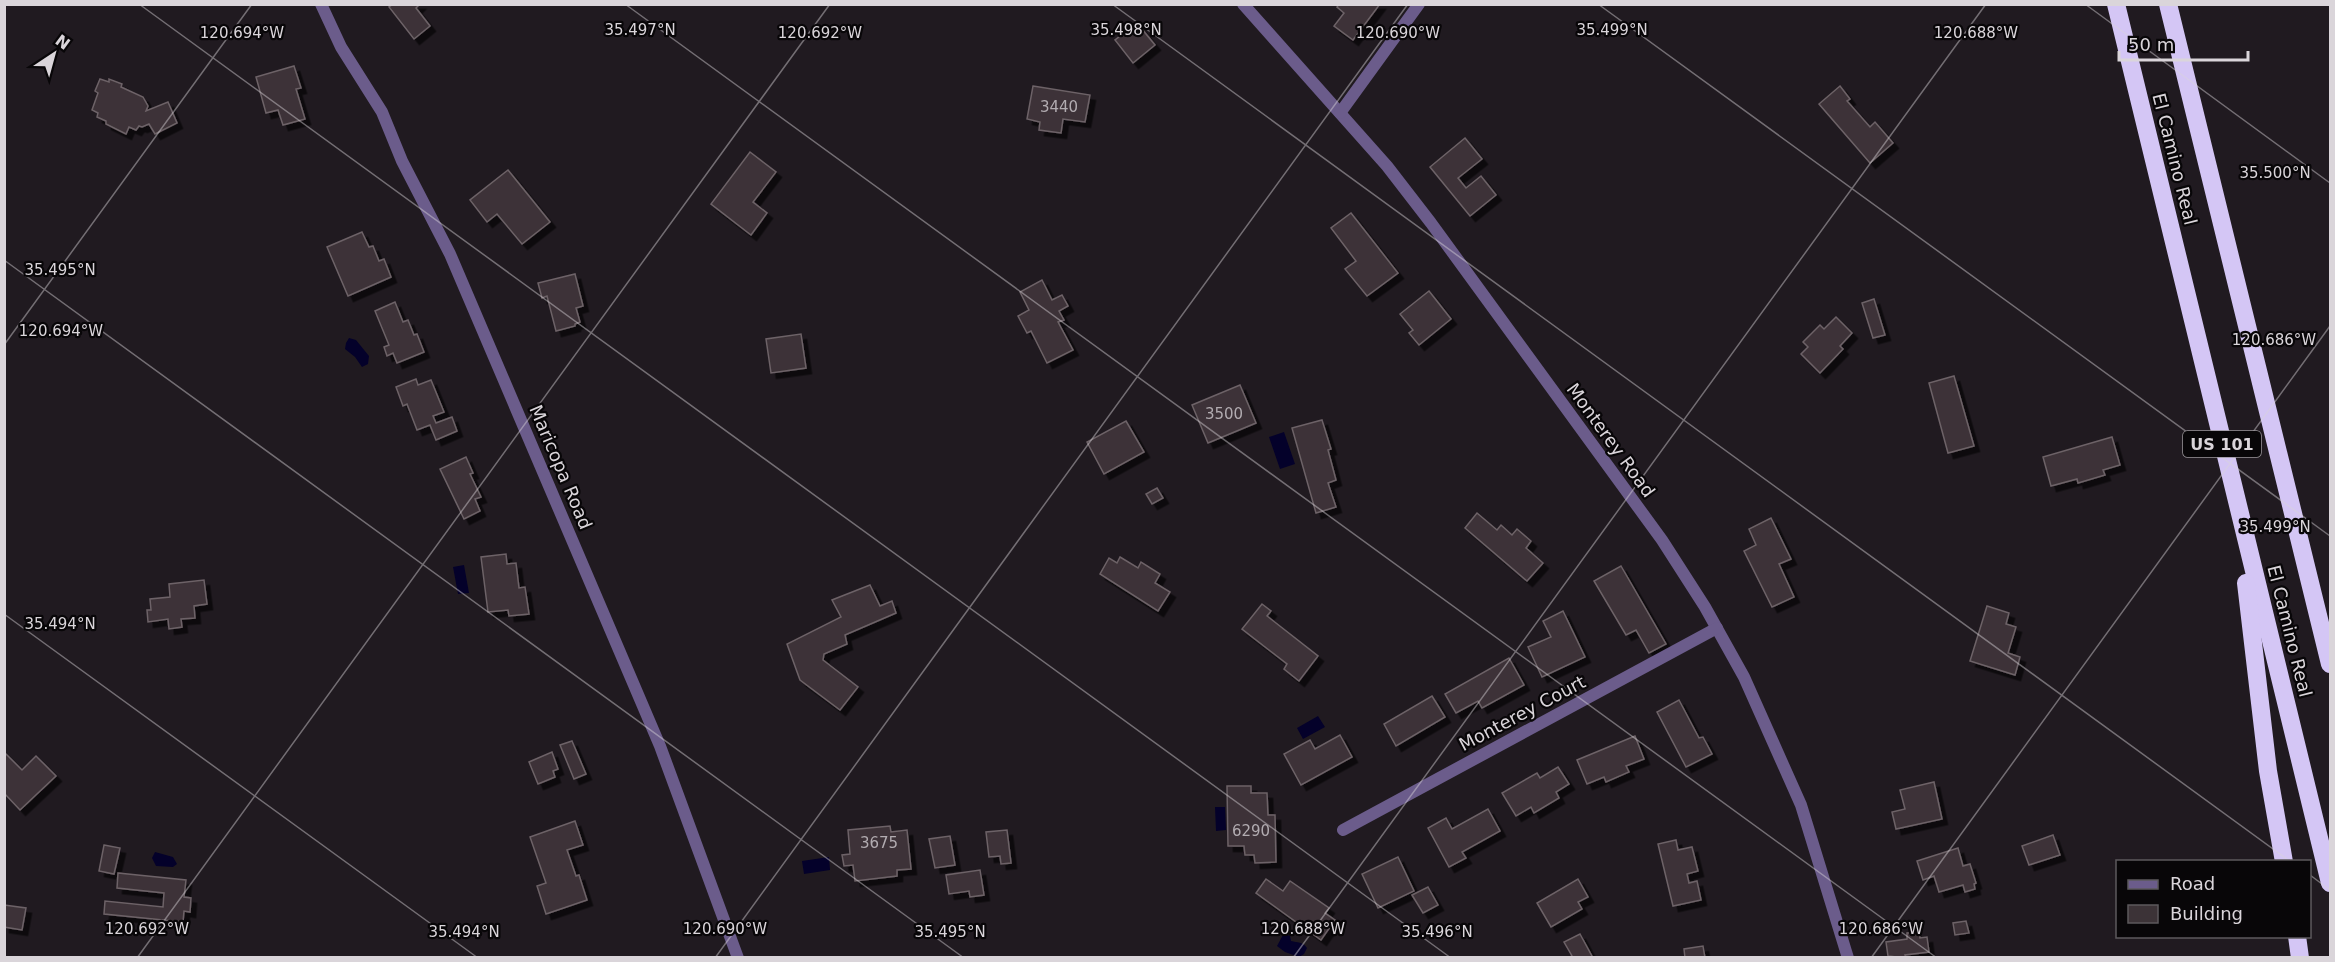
<svg xmlns="http://www.w3.org/2000/svg" width="2335" height="962" viewBox="0 0 2335 962" font-family="'DejaVu Sans',sans-serif">
<defs>
<filter id="shadow"><feDropShadow dx="5.5" dy="5.5" stdDeviation="0" flood-color="#0009"/></filter>
</defs>
<rect width="100%" height="100%" fill="#201a20"/>
<g fill="#04012a">
<path d="M349 338 356 340 369 356 368 364 362 367 355 357 345 349 346 343Z"/>
<path d="M1284 432 1295 464 1280 469 1269 437Z"/>
<path d="M464 565 469 593 458 594 453 567Z"/>
<path d="M1318 716 1325 727 1303 739 1297 728Z"/>
<path d="M1215 807H1225L1226 830 1216 831Z"/>
<path d="M155 852 173 857 177 864 173 867 156 866 152 858Z"/>
<path d="M829 857 830 870 804 874 802 861Z"/>
<path d="M1284 933 1290 936 1291 941C1298 943 1302 941 1307 948L1304 954 1299 957 1285 952 1277 946Z"/>
</g>
<g fill="#3c3337" stroke="#6d6267" stroke-width="1.5" filter="url(#shadow)">
<path d="M393 4H420L416 8 430 26 414 39 389 7Z"/>
<path d="M1339 4H1380L1353 40 1334 26 1344 13 1337 7Z"/>
<path d="M1137 23 1155 45 1133 63 1115 40Z"/>
<path d="M294 66 301 88 296 89 305 119 283 125 278 110 266 113 256 77Z"/>
<path d="M100 79 109 82V79L122 84 121 87 143 97 148 106 146 111 168 102 177 123 155 134 149 124 142 127 139 126 136 130 129 127 126 134 106 124V121L97 117 98 113 92 110 98 93 95 91Z"/>
<path d="M1033 86 1090 95 1085 122 1063 119 1061 133 1039 130 1040 122 1027 119Z"/>
<path d="M1840 86 1850 99 1847 101 1870 127 1875 122 1893 143 1870 163 1819 104Z"/>
<path d="M1465 138 1482 159 1458 178 1466 188 1481 176 1496 195 1470 216 1430 167Z"/>
<path d="M750 152 776 172 753 202 767 213 751 235 711 204Z"/>
<path d="M508 170 550 222 522 244 497 214 487 222 470 200Z"/>
<path d="M1351 213 1398 273 1367 296 1345 269 1356 261 1331 228Z"/>
<path d="M362 232 369 247 373 246 379 261 384 259 391 277 348 296 327 247Z"/>
<path d="M575 274 583 306 576 308 580 322 575 324V326L556 331 547 296 542 298 538 283Z"/>
<path d="M1042 280 1052 300 1062 295 1068 306 1059 311 1064 320 1058 322 1073 350 1047 363 1031 331 1027 333 1018 316 1029 310 1020 292Z"/>
<path d="M1429 291 1451 319 1419 345 1409 333 1413 330 1400 314Z"/>
<path d="M1874 299 1885 335 1873 338 1862 303Z"/>
<path d="M395 302 403 322 408 320 414 335 417 334 424 352 397 363 393 353 387 356 384 347 389 345 375 311Z"/>
<path d="M1836 317 1852 333 1840 346 1843 349 1820 373 1801 354 1808 347 1803 342 1820 325 1824 329Z"/>
<path d="M801 334 806 368 771 373 766 339Z"/>
<path d="M1954 376 1974 446 1948 453 1929 383Z"/>
<path d="M416 379 418 385 431 380 444 412 433 416 436 423 452 417 457 431 436 440 430 425 417 430 407 404 403 406 396 387Z"/>
<path d="M1240 385 1256 423 1208 443 1192 405Z"/>
<path d="M1322 420 1331 449 1328 450 1336 480 1328 483 1336 507 1316 513 1292 428Z"/>
<path d="M1126 421 1144 452 1104 474 1087 442Z"/>
<path d="M2112 437 2120 465 2103 470 2105 475 2078 483 2077 479 2051 486 2043 457Z"/>
<path d="M466 457 473 473 470 474 481 497 475 499 480 511 464 519 440 469Z"/>
<path d="M1157 488 1163 498 1152 504 1146 494Z"/>
<path d="M1477 513 1497 530 1501 525 1512 535 1517 529 1531 541 1526 548 1543 563 1527 581 1465 528Z"/>
<path d="M1771 518 1791 559 1779 564 1794 597 1772 607 1744 551 1756 545 1749 529Z"/>
<path d="M506 554 507 564 516 563 519 588 525 587 529 614 509 616 508 610 488 612 481 557Z"/>
<path d="M1120 557 1138 568 1141 562 1160 574 1155 583 1170 592 1158 611 1100 574 1109 558 1117 563Z"/>
<path d="M1621 566 1666 644 1649 653 1636 630 1626 635 1594 581Z"/>
<path d="M204 580 207 604 194 606 195 618 181 619 182 627 169 629 168 619 148 622 147 610H151L150 599 170 597 169 584Z"/>
<path d="M870 585 880 606 892 601 896 613 845 635 847 644 824 654 823 660 858 687 840 710 800 680 787 644 841 617 832 600Z"/>
<path d="M1262 604 1271 611 1267 616 1318 656 1299 681 1284 669 1287 664 1242 629Z"/>
<path d="M1987 606 2009 613 2006 624 2016 627 2008 653 2020 657 2015 675 1970 661Z"/>
<path d="M1563 611 1585 657 1542 677 1528 647 1551 637 1543 621Z"/>
<path d="M1509 658 1524 685 1482 708 1478 701 1456 713 1445 694Z"/>
<path d="M1432 696 1445 717 1396 746 1384 724Z"/>
<path d="M1679 700 1699 738 1703 737 1712 754 1686 767 1657 712Z"/>
<path d="M1340 735 1352 757 1301 785 1284 754 1310 740 1315 749Z"/>
<path d="M1635 736 1644 759 1626 766 1629 772 1606 782 1604 777 1587 784 1577 760Z"/>
<path d="M572 741 586 774 574 779 560 745Z"/>
<path d="M4 752 22 770 36 756 56 776 20 810 4 793Z"/>
<path d="M552 752 558 769 553 771 555 777 538 784 529 762Z"/>
<path d="M1558 767 1569 784 1556 792 1559 798 1534 813 1531 807 1516 816 1502 793 1537 773 1540 778Z"/>
<path d="M1934 782 1942 819 1896 829 1892 812 1905 809 1900 790Z"/>
<path d="M1227 786H1251V793H1267L1268 815H1275L1276 862 1255 863 1254 855H1245L1244 846H1228Z"/>
<path d="M1488 809 1500 831 1462 852 1466 858 1449 867 1428 828 1446 818 1452 829Z"/>
<path d="M575 821 583 845 567 850 576 876 579 875 587 900 546 914 537 886 546 883 530 837Z"/>
<path d="M890 826 891 832 907 830 911 869 897 870V876L855 881 853 865 844 866 842 855 850 854 848 830Z"/>
<path d="M1007 830 1011 863 1001 864 1000 856 989 857 986 832Z"/>
<path d="M2053 835 2060 855 2029 865 2022 846Z"/>
<path d="M950 836 955 865 935 868 929 839Z"/>
<path d="M1676 840 1678 850 1692 847 1698 871 1687 874 1689 883 1697 881 1701 900 1673 906 1658 844Z"/>
<path d="M104 845 120 848 114 874 99 871Z"/>
<path d="M1958 848 1963 866 1970 864 1976 883 1974 884 1975 889 1965 892 1963 885 1939 892 1934 876 1923 880 1917 861Z"/>
<path d="M1398 857 1414 891 1378 908 1362 874Z"/>
<path d="M980 870 984 895 970 897 969 891 949 894 946 875Z"/>
<path d="M118 873 186 880 184 897 191 898 190 912 184 911 183 922 104 914 105 901 163 907 164 893 117 888Z"/>
<path d="M1266 879 1283 891 1290 881 1329 908 1325 913 1335 920 1321 940 1256 893Z"/>
<path d="M1578 879 1588 897 1578 902 1582 909 1551 927 1537 903Z"/>
<path d="M1428 887 1438 905 1423 913 1412 895Z"/>
<path d="M4 905 26 908 22 930 4 927Z"/>
<path d="M1966 921 1969 933 1955 935 1953 923Z"/>
<path d="M1919 932 1920 938 1927 937 1929 952 1905 955 1906 958 1888 956 1886 942 1907 939V933Z"/>
<path d="M1580 934 1593 958H1568L1572 956 1564 942Z"/>
<path d="M1703 946 1705 958H1685L1684 949Z"/>
</g>
<g fill="none" stroke-linecap="round" stroke-linejoin="round">
<g stroke="#6b5c8b" stroke-width="12">
<path d="M321 4 341 47 382 112 402 161 450 254 660 746 738 958"/>
<path d="M1243 4 1387 166 1431 223 1662 540 1705 607 1744 677 1801 805 1848 958"/>
<path d="M1340 113 1419 4"/>
<path d="M1343 830 1717 628"/>
</g>
<g stroke="#d4c6f5" stroke-width="18">
<path d="M2116 4 2330 883"/>
<path d="M2168 4 2330 664"/>
<path d="M2246 583 2268 771 2284 862"/>
<path d="M2297 936 2300 958"/>
</g>
</g>
<path fill="none" stroke="#dad5da" stroke-width="1.5" stroke-opacity="0.45" d="M139 4 1451 958M625 4 1937 958M1112 4 2291 862M1598 4 2330 536M2085 4 2330 183M4 260 964 958M4 345 252 4M4 614 478 958M2310 875 2330 890M137 958 830 4M715 958 1408 4M1293 958 1986 4M1871 958 2330 326"/>
<g text-anchor="middle" dominant-baseline="central" stroke-width="4.5" stroke-linejoin="round" paint-order="stroke">
<g font-size="15" fill="#b2acb1">
<text x="1059" y="107">3440</text>
<text x="1224" y="414">3500</text>
<text x="1251" y="831">6290</text>
<text x="879" y="843">3675</text>
</g>
<rect fill="#080608" stroke="#9b979b" stroke-width="1.5" x="2183" y="431" width="78" height="26" rx="4.5"/>
<g font-size="16" font-weight="bold" fill="#dad5da">
<text x="2222" y="444">US 101</text>
</g>
<g font-size="18" fill="#dad5da" stroke="#080608">
<text transform="translate(2175 159) rotate(76)">El Camino Real</text>
<text transform="translate(1611 440) rotate(54)">Monterey Road</text>
<text transform="translate(561 467) rotate(67)">Maricopa Road</text>
<text transform="translate(2290 631) rotate(76)">El Camino Real</text>
<text transform="translate(1522 713) rotate(-28)">Monterey Court</text>
</g>
</g>
<g font-size="15" text-anchor="middle" fill="#dad5da" stroke="#080608" stroke-width="4.5" stroke-linejoin="round" paint-order="stroke">
<text x="640" y="35">35.497°N</text>
<text x="1612" y="35">35.499°N</text>
<text x="1126" y="35">35.498°N</text>
<text x="242" y="38">120.694°W</text>
<text x="820" y="38">120.692°W</text>
<text x="1398" y="38">120.690°W</text>
<text x="1976" y="38">120.688°W</text>
<text x="2275" y="178">35.500°N</text>
<text x="60" y="275">35.495°N</text>
<text x="61" y="336">120.694°W</text>
<text x="2274" y="345">120.686°W</text>
<text x="2275" y="532">35.499°N</text>
<text x="60" y="629">35.494°N</text>
<text x="147" y="934">120.692°W</text>
<text x="725" y="934">120.690°W</text>
<text x="1303" y="934">120.688°W</text>
<text x="1881" y="934">120.686°W</text>
<text x="464" y="937">35.494°N</text>
<text x="950" y="937">35.495°N</text>
<text x="1437" y="937">35.496°N</text>
</g>
<rect width="2335" height="962" fill="none" stroke="#dad5da" stroke-width="12"/>
<rect x="2116" y="860" width="195" height="78" fill="#080608" stroke="#5c595c" stroke-width="1.5"/>
<rect x="2128" y="880" width="30" height="9" fill="#6b5c8b" stroke="#5c595c" stroke-width="1.5"/>
<text x="2170" y="890" font-size="18" fill="#dad5da">Road</text>
<rect x="2128" y="905" width="30" height="18" fill="#3c3337" stroke="#5c595c" stroke-width="1.5"/>
<text x="2170" y="920" font-size="18" fill="#dad5da">Building</text>
<g transform="translate(54 54) rotate(36)" stroke="#080608" stroke-width="4.5" paint-order="stroke">
<path d="M0-4.5L10 22L0 15L-10 22Z" fill="#dad5da"/>
<text y="-9" font-size="16" font-weight="bold" text-anchor="middle" fill="#dad5da">N</text>
</g>
<path d="M2119 51v9h129v-9" fill="none" stroke="#dad5da" stroke-width="3"/>
<text x="2128" y="51" font-size="18" fill="#dad5da" stroke="#080608" stroke-width="4.5" paint-order="stroke">50 m</text>
</svg>
